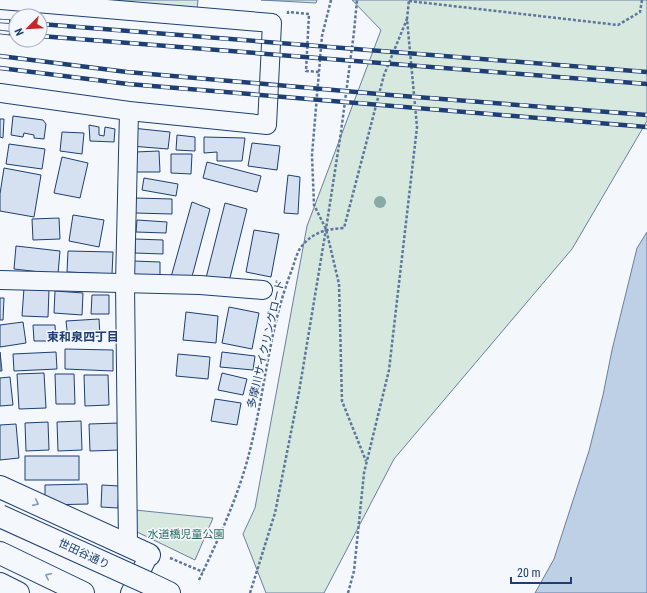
<svg xmlns="http://www.w3.org/2000/svg" width="647" height="593" viewBox="0 0 647 593" font-family="'Roboto Condensed','Noto Sans JP',sans-serif">
<rect width="100%" height="100%" fill="#f4f7fb"/>
<g fill="#d7e8df" stroke="#687fa3">
<path d="M90 0H198L197 9Z"/>
<path d="M261 0H317L316 3Z"/>
<path d="M352 0H647V121L572 249 394 459 324 593H266L243 534 255 508 307 226 381 30Z"/>
<path d="M135 510 213 518 195 560 135 531Z"/>
</g>
<path fill="#bed0e5" stroke="#687fa3" d="M647 232V593H535L554 559 589 451 603 395 612 350 637 248Z"/>
<g fill="#d5e0f0" stroke="#1d3f73">
<path d="M13 116 43 120 46 124 44 139 34 138V135L24 133 23 137 11 135Z"/>
<path d="M0 119H4L3 138 0 137Z"/>
<path d="M89 125 99 127V135L104 136 105 127 115 129 114 142 90 141Z"/>
<path d="M132 128 170 132 168 149 131 146Z"/>
<path d="M62 132 84 133 82 154 60 151Z"/>
<path d="M177 135 195 137V151L176 150Z"/>
<path d="M204 137 245 138 242 161H217V152L204 153Z"/>
<path d="M252 143 280 146 277 170 248 166Z"/>
<path d="M9 144 45 149 42 169 6 164Z"/>
<path d="M159 151 160 172H136L135 152Z"/>
<path d="M171 154H192L191 174 171 173Z"/>
<path d="M62 157 88 163 80 198 54 193Z"/>
<path d="M207 162 261 176 257 192 203 178Z"/>
<path d="M4 168 41 175 34 217 0 211V194Z"/>
<path d="M288 175 300 177 298 214 284 213Z"/>
<path d="M144 178 178 184 176 196 142 190Z"/>
<path d="M135 198 172 199V214L135 213Z"/>
<path d="M192 202 210 209 190 284 171 277Z"/>
<path d="M225 203 247 209 228 286 206 278Z"/>
<path d="M73 215 104 220 99 247 69 241Z"/>
<path d="M59 218 60 239 33 240 32 219Z"/>
<path d="M137 220 167 222 166 233 136 232Z"/>
<path d="M254 230 279 234 271 277 246 272Z"/>
<path d="M135 239 163 240V254L135 253Z"/>
<path d="M16 246 60 251 58 274 14 269Z"/>
<path d="M68 251 113 252 112 274 67 272Z"/>
<path d="M133 261 160 262V276L133 275Z"/>
<path d="M24 288 49 289 48 317 22 316Z"/>
<path d="M55 291 83 293 82 315 54 313Z"/>
<path d="M92 295H109V314H91Z"/>
<path d="M0 298H4L3 320H0Z"/>
<path d="M229 307 259 313 252 349 222 343Z"/>
<path d="M186 312 218 316 216 343 183 340Z"/>
<path d="M99 319 100 336 68 339 66 321Z"/>
<path d="M23 322 26 343 0 347V325Z"/>
<path d="M33 325H55L56 341H34Z"/>
<path d="M65 349 113 350V371L65 369Z"/>
<path d="M0 352 2 371H0Z"/>
<path d="M56 352 57 369 14 371 13 354Z"/>
<path d="M222 352 255 356 253 370 220 367Z"/>
<path d="M178 354 210 357 208 379 176 376Z"/>
<path d="M44 373 46 408 19 409 17 374Z"/>
<path d="M222 373 247 379 243 395 218 390Z"/>
<path d="M55 374H74L75 404H56Z"/>
<path d="M84 375H108L109 405 85 406Z"/>
<path d="M10 377 13 405 0 406V378Z"/>
<path d="M215 399 241 403 237 425 211 421Z"/>
<path d="M81 421 82 450 58 451 57 422Z"/>
<path d="M48 422 49 450 26 451 25 423Z"/>
<path d="M119 423 120 450 90 451 89 424Z"/>
<path d="M16 424 19 458 0 460V425Z"/>
<rect x="25" y="456" width="54" height="24"/>
<path d="M87 484 88 504 45 505V485Z"/>
<path d="M102 485 119 486 118 508 101 507Z"/>
</g>
<g fill="none" stroke-linecap="round" stroke-linejoin="round">
<g stroke="#1d3f73" stroke-width="20">
<g id="minor">
<path d="M0 93 129 111 267 125 272 23 1 0"/>
<path d="M0 280 200 285 263 290"/>
<path d="M128 545 125 283 129 111"/>
<path d="M130 593 149 555"/>
</g>
</g>
<g stroke="#1d3f73" stroke-width="24">
<g id="primary">
<path d="M0 487 149 555"/>
<path d="M0 553 83 593"/>
<path d="M148 583 169 593"/>
<path d="M0 584 18 593"/>
</g>
</g>
<g stroke="#5e769c" stroke-width="2.5" stroke-dasharray="3 2" stroke-linecap="butt">
<path d="M331 0 322 36 312 155 314 205 326 229 339 284 342 401 366 461"/>
<path d="M409 1 618 25 640 12 642 0"/>
<path d="M288 14V12L309 14 306 71 319 72"/>
<path d="M170 558 203 572"/>
<path d="M199 580C219 538 239 495 250 450 265 391 269 329 291 272 294 265 296 254 301 247 313 232 326 229 344 228L384 75 407 19"/>
<path d="M250 593 275 513 299 392 326 229 341 132 354 32 357 0"/>
<path d="M348 593 354 571 364 473 389 370 417 127 407 19 409 0"/>
</g>
<use href="#minor" stroke="#f4f7fb" stroke-width="18"/>
<use href="#primary" stroke="#f4f7fb" stroke-width="22"/>
<g stroke="#1d3f73" stroke-width="4.5">
<g id="rail">
<path d="M0 21 16 22"/>
<path d="M40 24 647 72"/>
<path d="M0 32 16 34"/>
<path d="M40 36 647 84"/>
<path d="M0 56 127 72 390 95 647 115"/>
<path d="M0 68 128 84 647 127"/>
</g>
</g>
<use href="#rail" stroke="#f4f7fb" stroke-width="3" stroke-dasharray="9" stroke-linecap="butt"/>
<g stroke="#1d3f73" stroke-width="24" stroke-linecap="butt">
<path id="primary-bridge" d="M0 516 148 583"/>
</g>
<use href="#primary-bridge" stroke="#f4f7fb" stroke-width="22"/>
</g>
<circle fill="#86aba6" cx="380" cy="202" r="6"/>
<defs><path id="oneway-chevron" d="M-2-3.5L2.5 0L-2 3.5" fill="none" stroke-width="1.6" stroke-linecap="round" stroke-linejoin="round"/></defs>
<g stroke="#889bb7">
<use href="#oneway-chevron" transform="translate(36 503) rotate(24)"/>
<use href="#oneway-chevron" transform="translate(48 576) rotate(-154)"/>
</g>
<g text-anchor="middle" dominant-baseline="central" stroke-width="3" stroke-linejoin="round" paint-order="stroke">
<g font-size="11" fill="#1d3f73" stroke="#f4f7fb">
<text transform="translate(266 344) rotate(-77)">多摩川サイクリングロード</text>
<text transform="translate(84 554) rotate(25)">世田谷通り</text>
</g>
<g font-size="11" fill="#2c6c60" stroke="#f4f7fb">
<text x="186" y="534">水道橋児童公園</text>
</g>
<g font-size="12" font-weight="bold" fill="#1d3f73" stroke="#f4f7fb">
<text x="83" y="337">東和泉四丁目</text>
</g>
</g>
<g transform="translate(28 28) rotate(246)"><circle r="19" fill="#f4f7fb" stroke="#9eadc5"/>
<path d="M0-3L7 15L0 10L-7 15Z" fill="#c62828"/>
<text y="-6" font-size="11" font-weight="bold" text-anchor="middle" fill="#1d3f73">N</text>
</g>
<path d="M511 577v6h60v-6" fill="none" stroke="#1d3f73" stroke-width="2"/>
<text x="517" y="577" font-size="12" fill="#1d3f73" stroke="#f4f7fb" stroke-width="3" paint-order="stroke">20 m</text>
</svg>
